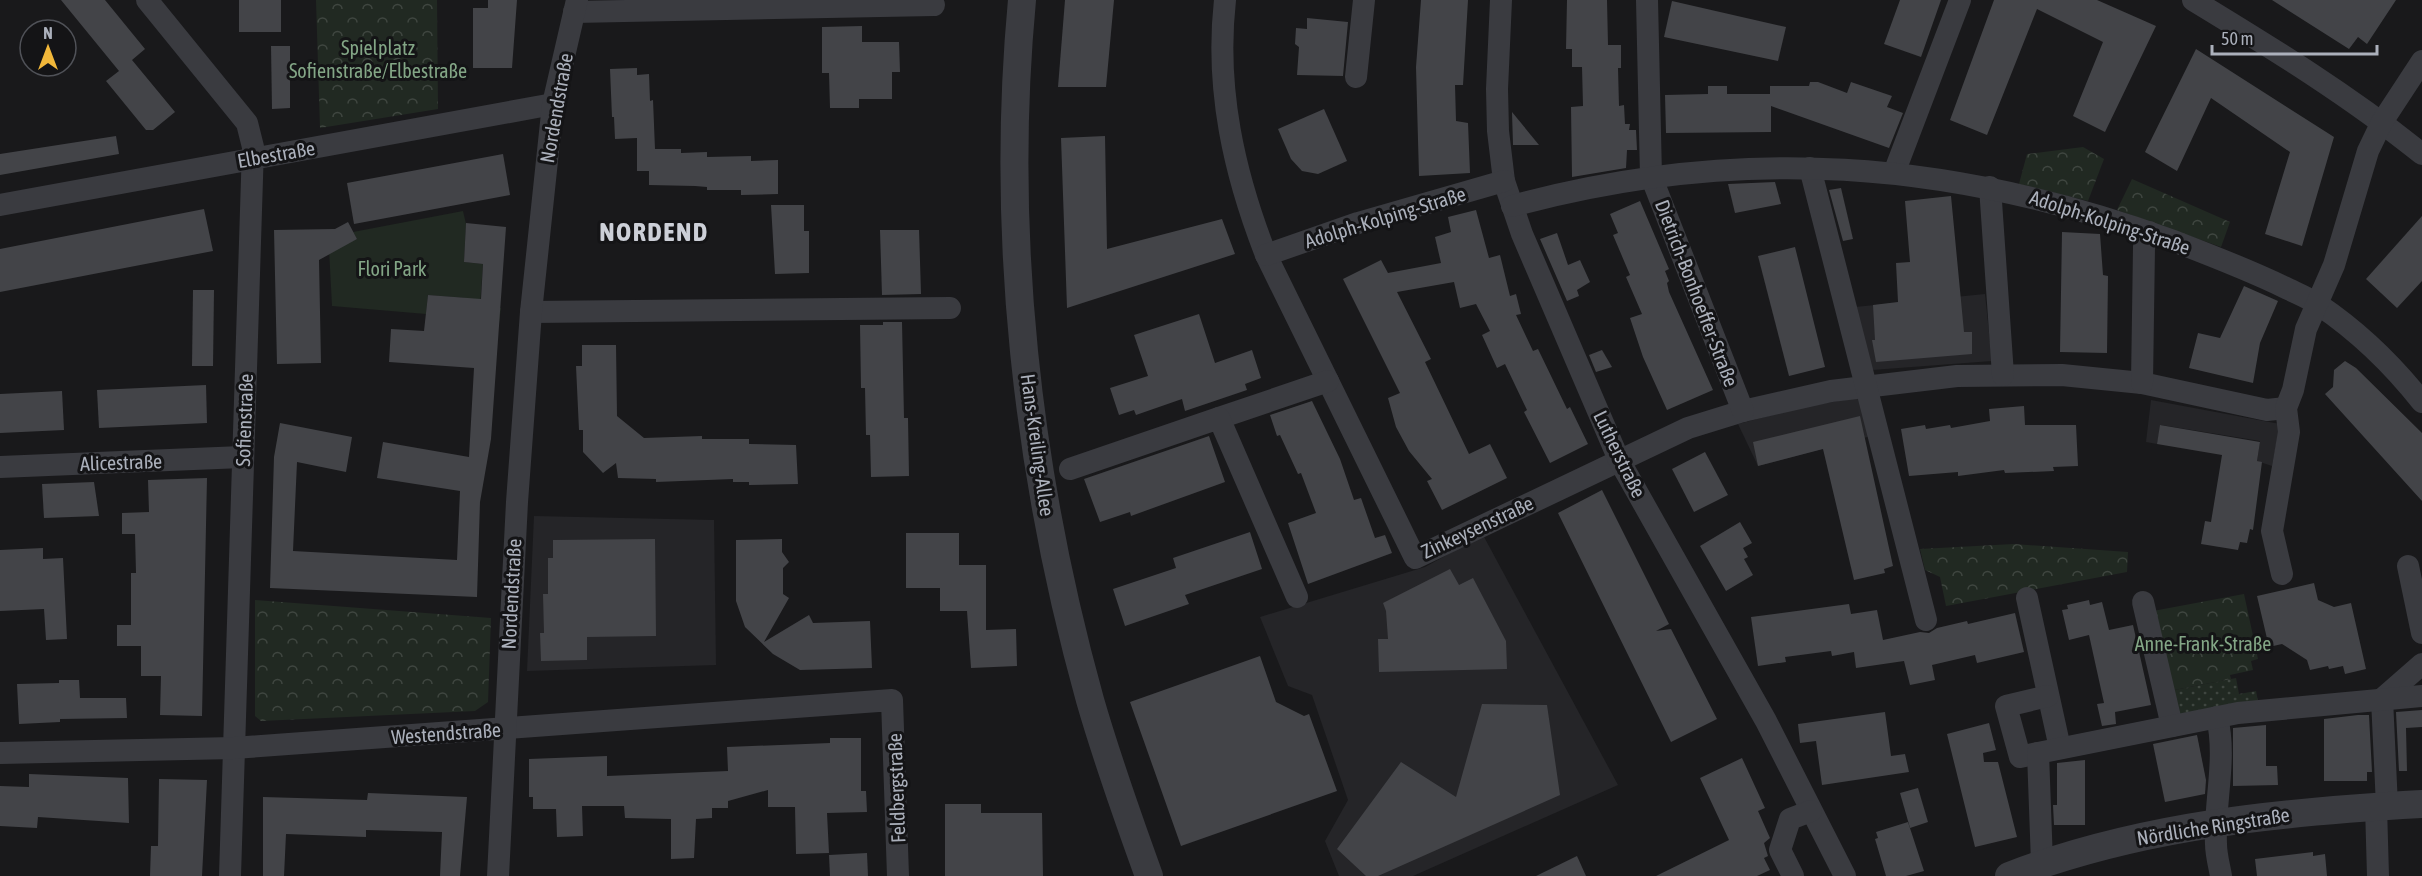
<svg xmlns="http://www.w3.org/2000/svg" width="2422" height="876" viewBox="0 0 2422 876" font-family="'Asap Condensed',sans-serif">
<defs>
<pattern id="grass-dots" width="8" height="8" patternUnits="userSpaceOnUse" patternTransform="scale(1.5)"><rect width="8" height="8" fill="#212922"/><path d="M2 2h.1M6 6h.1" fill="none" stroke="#3f4640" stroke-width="1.8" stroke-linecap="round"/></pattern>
<pattern id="park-crowns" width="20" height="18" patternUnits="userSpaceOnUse" patternTransform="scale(1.5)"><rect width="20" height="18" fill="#212922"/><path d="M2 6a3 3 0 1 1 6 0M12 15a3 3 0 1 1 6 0" fill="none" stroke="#3f4640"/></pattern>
</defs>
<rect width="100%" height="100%" fill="#19191b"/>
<g fill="#252528">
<path d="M1985 294 1992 361 1872 370 1855 307Z"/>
<path d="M1861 397 1871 436 1758 466 1738 424 1803 407Z"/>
<path d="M2151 400 2280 424 2272 466 2257 461 2260 441 2161 425 2157 444 2146 442Z"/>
<path d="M534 516 714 520 716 665 527 671Z"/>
<path d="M1483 535 1618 785 1413 876H1339L1325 841 1348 800 1312 695 1288 686 1260 617 1425 567Z"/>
</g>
<path fill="url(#grass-dots)" d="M2236 678 2239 694 2256 691 2259 706 2177 717 2169 691Z"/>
<g fill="url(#park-crowns)">
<path d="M316 0H437L438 109 320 128Z"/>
<path d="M2083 147 2104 159 2088 201 2019 184 2027 154Z"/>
<path d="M2132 179 2230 222 2221 247 2117 210Z"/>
<path d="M2014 544 2128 552 2127 572 1946 606 1940 577 1925 570 1920 549Z"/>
<path d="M2244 594 2258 659 2251 661 2253 670 2230 675 2231 679 2169 691 2153 611Z"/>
<path d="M255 600 491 618 488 702 475 711 261 721 255 716Z"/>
</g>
<path fill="#212922" d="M463 211 466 224 464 262 483 264 480 306 501 308 499 323 466 298 428 295 426 314 332 306 329 249 357 239 353 232Z"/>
<g fill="#434448">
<path d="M61 0H105L145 49 132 60 175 112 153 130H146L106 81 119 71Z"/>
<rect x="239" y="0" width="42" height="32"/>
<path d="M488 0H517L512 68H473V8H488Z"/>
<path d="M1065 0H1114L1106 87H1058Z"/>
<path d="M1421 0H1468L1463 85H1455L1456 121 1468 123 1470 173 1419 176 1416 67Z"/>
<path d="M1567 0H1607L1608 45H1621V68H1618L1619 106 1624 105 1625 124H1630L1629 130H1636L1637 150H1627L1626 168 1572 177 1571 107 1583 106 1582 67H1572V49H1566Z"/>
<path d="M1900 0H1941L1921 57 1884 44Z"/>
<path d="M1994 0H2097L2156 26 2105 132 2073 116 2103 42 2037 9 1987 135 1950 120Z"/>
<path d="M2272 0H2396L2367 44 2358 37 2349 49Z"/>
<path d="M1672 1 1786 27 1778 61 1664 37Z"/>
<path d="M1307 18 1348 22 1343 76 1297 75 1299 47 1295 44 1296 28 1307 29Z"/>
<path d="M862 26V42H899L900 72H892V99H859V108H830L829 73H822V27Z"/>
<path d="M271 46H290V108L272 109Z"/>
<path d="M2196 49 2334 137 2302 246 2265 234 2290 152 2211 98 2177 171 2145 152Z"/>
<path d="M637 68V75L649 74 650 101 653 100 655 149H681V153L707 152V157L751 156V161L778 160V194L741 195V190H707V187L695 186 649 185V171H637V138L615 139 614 117H612L610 69Z"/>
<path d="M1810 82H1818L1847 93 1851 82 1892 96 1887 107 1903 113 1889 148 1771 106V132L1666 133 1665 95 1708 94V86H1727V94H1770V86H1809Z"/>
<path d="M1324 109 1347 161 1318 174 1302 171 1291 159 1278 129Z"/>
<path d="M1512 112 1539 145H1513Z"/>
<path d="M116 136 119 154 0 175V154Z"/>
<path d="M1105 136 1107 249 1222 219 1235 254 1067 308 1061 138Z"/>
<path d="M503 154 510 195 354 224 347 183Z"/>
<path d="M1775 182 1781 204 1735 213 1728 184Z"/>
<path d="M1841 188 1853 239 1843 241 1829 190Z"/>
<path d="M1951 196 1964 332H1972V354L1876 362 1872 340H1875L1873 305 1898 302 1896 263 1910 262 1905 201Z"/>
<path d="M1640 201 1669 269 1665 271 1669 281 1667 283 1669 292 1713 390 1667 410 1643 357 1630 318 1642 314 1626 277 1630 275 1613 235 1618 233 1610 214Z"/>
<path d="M771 205H804V231H809V273L775 274Z"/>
<path d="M204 209 213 251 0 292V249Z"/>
<path d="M1476 210 1489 258 1500 255 1510 296 1516 294 1521 314 1516 315 1533 351 1538 349 1567 409 1570 407 1588 444 1550 463 1524 412 1527 410 1505 364 1497 368 1482 335 1490 331 1476 304 1460 308 1454 282 1397 292 1431 359 1425 362 1469 454 1490 444 1507 478 1442 510 1427 481 1432 479 1409 451 1396 427 1388 398 1400 393 1343 279 1381 260 1388 273 1441 263 1435 237 1451 232 1448 217Z"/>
<path d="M2422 216V281L2397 308 2366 279Z"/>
<path d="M348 222 357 239 319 260 321 363 277 364 274 230 335 229Z"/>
<path d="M466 223 506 227 491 439 480 502 477 597 270 588 274 457 280 423 352 437 346 472 297 462 293 551 457 560 460 491 377 478 383 442 469 457 474 368 389 362 391 329 424 331 428 295 481 299 483 264 464 262Z"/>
<path d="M880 230H919L921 294 882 295Z"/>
<path d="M2062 232 2100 234 2103 275 2108 276 2107 353 2060 352Z"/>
<path d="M1557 233 1568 265 1580 260 1590 282 1577 290 1579 296 1567 301 1540 239Z"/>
<path d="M1795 247 1825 367 1789 376 1758 256Z"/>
<path d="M2244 286 2278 301 2260 343 2253 383 2189 368 2198 333 2220 338Z"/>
<path d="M193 290H214L213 366H192Z"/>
<path d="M1199 314 1215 363 1252 350 1261 378 1245 384 1247 390 1185 411 1182 399 1136 415 1134 410 1119 415 1110 388 1148 376 1134 335Z"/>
<path d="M883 322H902L904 418H908L909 476 871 477 870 435H866L865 388H861L860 325H883Z"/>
<path d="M582 345H616L617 416 644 438 702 436V439H749V444L796 445 798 484 749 485V482H733V479L656 482V479L618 478 616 463 603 473 583 452V430H579L576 366H582Z"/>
<path d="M1602 350 1612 367 1596 372 1589 355Z"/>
<path d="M2345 361 2356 368 2422 433V501L2325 394 2333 387 2334 370Z"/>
<path d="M206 385 207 423 99 428 97 390Z"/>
<path d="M62 391 64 430 0 433V394Z"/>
<path d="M1312 401 1340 459 1354 500 1361 498 1375 538 1385 535 1392 553 1308 584 1288 523 1316 513 1301 473 1298 474 1280 435 1277 436 1270 415Z"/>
<path d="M2024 406 2025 425H2076L2078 466 2053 467 2054 471 2005 473 2004 470 1958 476V472L1909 476 1901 429 1925 425 1926 429 1950 425 1951 428 1990 421 1989 409Z"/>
<path d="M1860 416 1893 566 1884 569 1885 573 1854 580 1823 449 1758 466 1753 442Z"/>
<path d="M2160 425 2260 442 2257 461 2262 462 2253 530 2250 529 2247 543 2240 542 2238 550 2201 544 2205 521 2211 522 2222 455 2157 444Z"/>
<path d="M1209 436 1225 482 1131 516 1130 512 1100 522 1084 479Z"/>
<path d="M1705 452 1728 495 1694 512 1672 469Z"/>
<path d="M207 478 202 716 160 715 161 676H141V646H117V625H131V573H136L135 534H122V513L149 512 148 480Z"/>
<path d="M94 482 99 516 44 518 42 484Z"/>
<path d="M1602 490 1669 624 1656 631 1671 629 1717 719 1671 742 1558 513Z"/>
<path d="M1740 522 1752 543 1743 548 1748 557 1744 559 1753 575 1726 591 1700 546Z"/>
<path d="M1250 532 1262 569 1185 595 1189 604 1125 626 1113 589 1176 568 1173 558Z"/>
<path d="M906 533H959V565H986V630L1016 629 1017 666 971 668 967 611H940V588H906Z"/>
<path d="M655 539 656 636 587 637V660L541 661 540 633H544L543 594H548V558H553V540Z"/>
<path d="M782 539V552L789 562 783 568V594L789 598 764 642 809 615 813 623 870 621 872 668 800 670 773 654 745 627 736 601V540Z"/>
<path d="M43 548V559L63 558 67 639 46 640 44 609 0 611V550Z"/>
<path d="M1450 569 1459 585 1473 578 1506 641 1507 669 1379 672 1378 639H1388L1386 611 1383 603Z"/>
<path d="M2314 583 2318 600 2334 607 2351 603 2366 669 2345 674 2343 666 2329 669 2328 666 2310 670 2307 660 2282 644 2269 647 2257 596Z"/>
<path d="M2089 600 2090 605 2102 602 2109 630 2133 625 2151 705 2115 712 2116 724 2102 726 2097 704 2104 703 2089 635 2069 640 2062 610 2068 609 2067 605Z"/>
<path d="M1849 604 1851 614 1877 610 1883 640 1920 632 1929 633 1937 628 1967 621 1968 624 2015 613 2024 652 1977 663 1975 655 1932 665 1935 680 1910 685 1904 661 1856 668 1854 652 1832 656 1831 651 1785 657 1786 662 1758 666 1751 617Z"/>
<path d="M1260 656 1276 702 1304 716 1309 714 1337 791 1181 846 1130 702Z"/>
<path d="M59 680H79L80 698H126L127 718 60 719V722L19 724 17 684 59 683Z"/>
<path d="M1482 704 1547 705 1560 795 1378 876H1366L1337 849 1401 762 1456 797Z"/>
<path d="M2422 710V727L2406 728 2407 771H2399L2396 712Z"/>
<path d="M1885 712 1891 756 1905 754 1909 772 1822 785 1816 741 1800 743 1798 724Z"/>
<path d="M2358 715H2369L2372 772H2367V781H2324V719Z"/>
<path d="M1989 723 1996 750 1983 753 1984 762H1998L2017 837 1975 847 1947 734Z"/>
<path d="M2266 725V766H2277L2278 785 2233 786V728Z"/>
<path d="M2197 735 2206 780 2205 794 2165 802 2153 744Z"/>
<path d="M830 738H861V791H866L867 812 827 813 829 853 796 854 795 807H768V790L728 801V808H712V818L696 819 694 858 671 859V819L625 818 624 806H582L583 836 557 837 556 809H533V797H529V759L607 756V776L728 771 727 747 830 743Z"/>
<path d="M1742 758 1765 808 1758 811 1770 838 1764 843 1768 856 1764 858 1770 870 1757 876H1656L1729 840 1700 778Z"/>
<path d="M2085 760V825H2054L2053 805H2057V763Z"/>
<path d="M29 774 128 778 129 823 38 817 37 828 0 826V786L29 787Z"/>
<path d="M159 779 207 780 202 876H150L151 846H158Z"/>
<path d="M1918 788 1928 822 1910 828 1900 793Z"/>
<path d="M368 793 467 797 460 876H440L442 832 366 830V837L286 834 284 876H263V797L367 800Z"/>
<path d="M945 804H981V813H1042L1043 876H945Z"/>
<path d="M1908 822 1924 871 1906 876H1886L1875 839 1878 838 1876 832Z"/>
<path d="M2313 852V856L2325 854 2327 876H2257L2255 859Z"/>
<path d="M867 853 868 876H830L829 855Z"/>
<path d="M1577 856 1586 876H1536Z"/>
</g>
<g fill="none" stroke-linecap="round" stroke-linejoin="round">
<g stroke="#3a3b40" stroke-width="22">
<path d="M147 0 247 123 253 147 230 876"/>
<path d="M1225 0C1215 89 1234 173 1266 255L1415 558 1688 428 1743 411 1831 391 1957 376 2062 375 2142 383 2267 410 2286 408"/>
<path d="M1501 0 1497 89 1498 131 1504 181 1522 234 1619 460 1766 721 1845 876"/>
<path d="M1647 0 1651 176 1743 411"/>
<path d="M2193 0C2272 48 2350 96 2422 154"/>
<path d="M574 12 934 5"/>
<path d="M1356 77 1364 0"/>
<path d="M1810 168 1926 620"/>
<path d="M1894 173 1960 0"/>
<path d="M1990 187 2003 375"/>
<path d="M0 205 553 104"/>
<path d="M1512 206C1740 144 1950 160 2171 240 2210 255 2247 269 2284 287 2296 293 2309 298 2319 305 2359 332 2392 364 2422 402"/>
<path d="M1266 255 1358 223 1504 181"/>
<path d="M531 312 950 308"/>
<path d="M2142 383 2144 247 2149 232"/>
<path d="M1219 418 1328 381"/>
<path d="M0 467 242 457"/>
<path d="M1070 469 1219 418 1297 597"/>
<path d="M2408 566 2422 633"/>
<path d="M2282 574 2272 531 2289 432 2286 408 2293 390 2306 329 2334 265 2368 151 2382 122 2422 61"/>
<path d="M2027 598 2060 748"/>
<path d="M2143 602 2172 726"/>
<path d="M2217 717C2227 759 2214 802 2216 844 2216 854 2219 865 2221 876"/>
<path d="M0 753 234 748 892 700 898 876"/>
<path d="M2038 753 2020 757 2006 706 2048 696"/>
<path d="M2376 806 2378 876"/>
<path d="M2387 806 2382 699 2422 664"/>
<path d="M2042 863 2038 753 2238 713 2422 696"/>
<path d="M498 876 517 502 531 312 553 104 577 0"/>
<path d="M1793 876 1780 850 1790 819 1811 811"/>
</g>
<g stroke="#3a3b40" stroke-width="28">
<path d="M1022 0C1000 233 1027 474 1090 700 1107 759 1128 818 1149 876"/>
<path d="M2009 876C2142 825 2281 812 2422 804"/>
</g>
</g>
<g text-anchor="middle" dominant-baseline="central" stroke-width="6" stroke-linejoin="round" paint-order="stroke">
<g font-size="20" fill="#83a686" stroke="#141416">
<text x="378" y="47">Spielplatz<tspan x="378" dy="23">Sofienstraße/Elbestraße</tspan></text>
<text x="392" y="268">Flori Park</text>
<text x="2203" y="643">Anne-Frank-Straße</text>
</g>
<g font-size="20" fill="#abb0bb" stroke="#141416">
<text transform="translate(556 108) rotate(-80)">Nordendstraße</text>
<text transform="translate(276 154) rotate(-10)">Elbestraße</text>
<text transform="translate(1385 217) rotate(-17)">Adolph-Kolping-Straße</text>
<text transform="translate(2110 222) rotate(18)">Adolph-Kolping-Straße</text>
<text transform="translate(1697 293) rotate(69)">Dietrich-Bonhoeffer-Straße</text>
<text transform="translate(244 420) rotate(-88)">Sofienstraße</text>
<text transform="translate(1038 445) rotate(82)">Hans-Kreiling-Allee</text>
<text transform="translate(1620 454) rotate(64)">Lutherstraße</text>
<text transform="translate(121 462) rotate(-2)">Alicestraße</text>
<text transform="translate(1477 527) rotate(-25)">Zinkeysenstraße</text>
<text transform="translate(511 594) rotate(-87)">Nordendstraße</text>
<text transform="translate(446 733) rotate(-4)">Westendstraße</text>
<text transform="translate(896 788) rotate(-92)">Feldbergstraße</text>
<text transform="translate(2213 826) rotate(-9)">Nördliche Ringstraße</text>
</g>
<g font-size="26" font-weight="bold" letter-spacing="1.5" fill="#cccfd7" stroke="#141416">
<text x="654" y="232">NORDEND</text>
</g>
</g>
<g transform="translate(48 48)"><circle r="28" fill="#141416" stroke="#505258" stroke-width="1.5"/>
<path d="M0-4.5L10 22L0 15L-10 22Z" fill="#f2b83a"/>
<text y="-9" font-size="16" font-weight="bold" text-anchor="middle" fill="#abb0bb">N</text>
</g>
<path d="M2212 45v9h165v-9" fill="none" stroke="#abb0bb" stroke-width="3"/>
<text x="2221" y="45" font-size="18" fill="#abb0bb" stroke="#141416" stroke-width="4.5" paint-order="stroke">50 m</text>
</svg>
